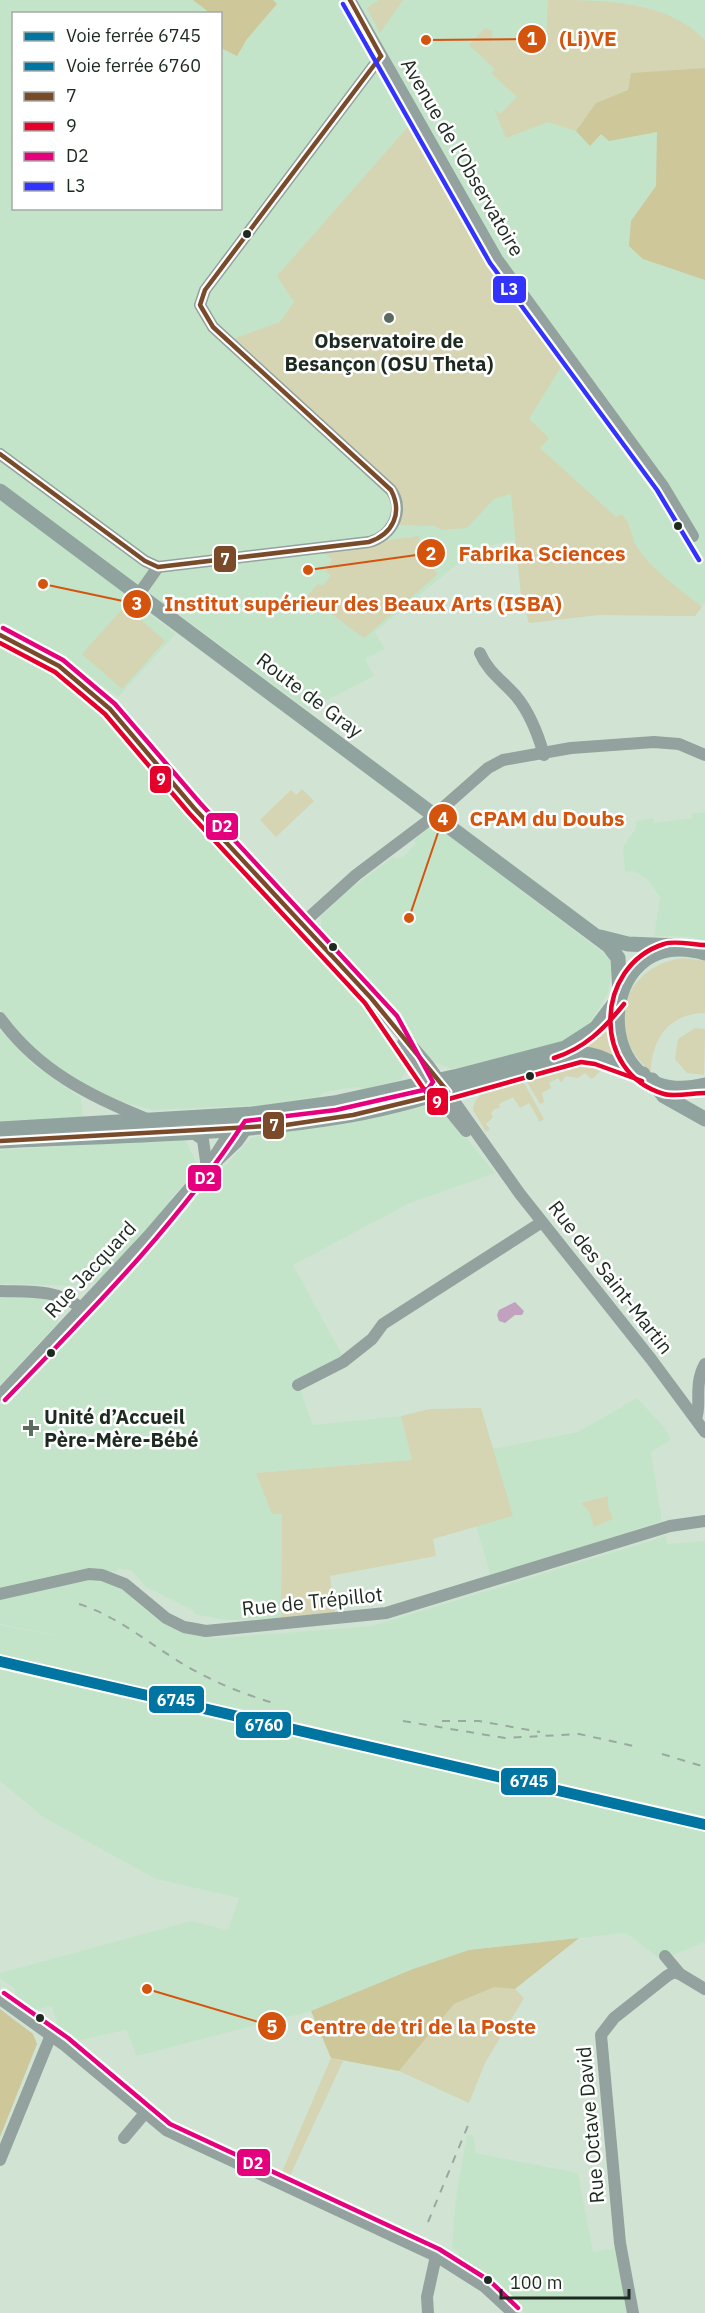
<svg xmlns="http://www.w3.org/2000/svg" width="705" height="2313" viewBox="0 0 705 2313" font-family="'IBM Plex Sans',sans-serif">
<rect width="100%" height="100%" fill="#d1e4d4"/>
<g fill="#c4e4ca" fill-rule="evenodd">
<path d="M0 0H705V602L695 616 599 615 529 623 521 594 514 540 485 547 467 556 375 632 385 649 365 659 374 676 308 710 0 482ZM14 14H220V208H14Z"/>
<path d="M0 498 128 594 126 597 176 634 118 697 69 662 0 626Z"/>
<path d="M0 642 55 671 82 689 98 705 173 795 334 966 378 1018 406 1064V1071L400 1080 364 1089 355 1087 325 1092 318 1097 263 1105 152 1110 116 1100 89 1088 59 1069 23 1038 0 1009Z"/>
<path d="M705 812V941L692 937 654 936 660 897 646 878 633 871 625 872 623 847 636 828V821L653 818 654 823 692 818 691 814Z"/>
<path d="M428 829H440L609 957 612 968 608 993 590 1023 562 1042 452 1069 434 1062 321 932V917L342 895 393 857 397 859 404 856 416 843 413 841Z"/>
<path d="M0 1030 35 1066 81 1098 83 1117 0 1123Z"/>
<path d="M427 1106 441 1110 450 1118 495 1173 408 1204 293 1265 344 1358 297 1381 313 1425 401 1416 412 1460 256 1473 282 1514 281 1619 226 1620 194 1614V1611L146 1587 132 1571 119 1568 117 1572 91 1570 0 1588V1405L251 1138 264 1134 354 1122Z"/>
<path d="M185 1139 198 1166 150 1225 98 1281 86 1286 0 1284V1150Z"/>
<path d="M0 1297 47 1299 55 1302 60 1313 58 1323 0 1385Z"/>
<path d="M637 1398 664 1427 671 1440 651 1452 662 1521 491 1577 476 1526 513 1516 492 1449 578 1432Z"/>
<path d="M666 1536 667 1544 705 1541V1942L673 1955 670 1953 661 1960 626 1933 469 1950 413 1969 311 2011 137 2056 126 2030 76 2041 58 2028 52 2006 30 2011 17 2002 14 1988 0 1979V1973L191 1921 228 1930 239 1898 156 1879 43 1817 0 1781V1625L73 1639 0 1624V1596L97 1579 120 1586 189 1634 198 1636 218 1638 372 1626Z"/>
<path d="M467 2135H473L476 2153 578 2173 593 2252 615 2248 628 2313H525L490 2281 459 2261 458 2251 452 2248 456 2196Z"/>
</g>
<g fill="#d5d4b3">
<path d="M379 0H403L380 33 367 8Z"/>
<path d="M548 0C601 0 667 0 705 40V68L631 73 628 90 596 103 576 131 548 122 506 138 494 109 500 114 517 97 491 73 495 69 469 45 485 28 492 31V39L546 41Z"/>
<path d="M414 120 514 296 562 365 529 419 549 438 540 448 616 517 621 514C632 522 630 536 637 547 653 571 680 589 702 607L695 616 599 615 529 623 521 594 511 494 494 499 467 528 441 530 435 526 399 525 404 507 400 496 228 341 280 322 294 302 277 276Z"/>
<path d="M418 536 437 575 364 638 307 596 318 584 322 586 331 576 326 571 332 559 320 550Z"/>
<path d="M125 606 165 641 122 689 82 654Z"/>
<path d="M302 789 314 801 276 837 260 820 291 790 296 795Z"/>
<path d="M684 958 705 961V1013C670 1013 651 1039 651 1072 603 1032 622 965 684 958Z"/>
<path d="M610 1019 614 1044 624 1062 577 1050Z"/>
<path d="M695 1028 705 1029 704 1075 687 1073 675 1059 678 1039Z"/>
<path d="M582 1061 605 1067 592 1079 585 1073 578 1078 566 1076 561 1082 558 1078 549 1083 551 1088 542 1093 544 1102 540 1104 527 1082 548 1070Z"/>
<path d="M523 1081 544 1119 540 1122 529 1103 520 1108 513 1097 499 1104 500 1108 494 1109 491 1113 493 1117 486 1124 490 1129 486 1132 473 1110C476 1085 503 1088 523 1081Z"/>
<path d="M481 1408 513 1516 433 1539 436 1556 330 1576 335 1615 281 1619 282 1514H272L256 1473 412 1460 401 1416 429 1409Z"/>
<path d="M608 1496V1507L613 1519 594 1527 589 1511 581 1503Z"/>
<path d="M495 1986 515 1989 524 1998 485 2063 469 2103 399 2071 454 2004Z"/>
<path d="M331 2058 343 2061 289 2178 282 2172Z"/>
</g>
<g fill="#cdc799">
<path d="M193 0H273L277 4 247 39 237 56 221 48 220 14 210 13Z"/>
<path d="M705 68V280L643 259 629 246 631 221 656 186 657 132 609 141 601 134 590 146 576 131 596 103 628 90 631 73Z"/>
<path d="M579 1938 515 1989 494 1987 454 2004 399 2071 331 2058 311 2011 413 1969 469 1950Z"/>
<path d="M0 2009 33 2034 37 2044 0 2137Z"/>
</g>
<path fill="#c2a1bf" d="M515 1302 524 1311 522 1315H515L505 1323 499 1321 497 1315 499 1310Z"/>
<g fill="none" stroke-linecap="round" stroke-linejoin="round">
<g stroke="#93a29e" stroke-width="12">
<path d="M350 0 497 259 663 486 693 536"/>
<path d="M0 454 145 561 158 567 369 542C391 537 406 511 391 490L213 327 200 305 205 290 381 56"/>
<path d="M139 594 158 567"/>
<path d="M0 635 59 666 110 709 194 808 371 998 429 1066 520 1194 651 1359 705 1432"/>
<path d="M480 653C488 672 503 681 516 696 530 713 538 734 544 755"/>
<path d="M303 923 356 875 429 820 488 768 503 760 571 748 654 742 679 744 705 755"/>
<path d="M0 1018C38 1070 89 1096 147 1119"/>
<path d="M403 1043 426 1082 466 1131"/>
<path d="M192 1132 203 1140 207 1168"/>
<path d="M216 1162 237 1142 247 1128 245 1124"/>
<path d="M0 1291C29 1292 57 1289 81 1308"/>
<path d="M298 1385 343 1362 372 1339 383 1324 542 1222"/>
<path d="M0 1395 150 1234 207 1168 234 1126"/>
<path d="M696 1418C702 1406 693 1385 705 1364"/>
<path d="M0 1594 89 1574 102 1575 125 1584 166 1618 184 1627 206 1631 386 1613 670 1526 705 1521"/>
<path d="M665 1956 680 1974 705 1989"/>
<path d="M0 1999 63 2044 166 2130 436 2256 485 2287 513 2313"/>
<path d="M124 2138 145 2113"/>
<path d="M0 2160 51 2035"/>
<path d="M428 2313 427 2297 436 2256"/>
<path d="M633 2313 620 2243 601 2035 614 2018 667 1976 674 1972 680 1974"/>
</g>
<g stroke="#91a39e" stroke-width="15">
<path d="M0 491 609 946 618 958 620 994"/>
<path d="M600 937 628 944 677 946"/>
<path d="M705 953C590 920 586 1115 705 1085"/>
<path d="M652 1080 664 1096 705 1119"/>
<path d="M0 1129 252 1114 334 1103 458 1076 565 1048 596 1028 618 999"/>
<path d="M0 1141C117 1135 235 1135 350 1115 429 1101 502 1071 580 1054 604 1053 620 1072 643 1074"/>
</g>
<g stroke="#9aa8a1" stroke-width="2" stroke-dasharray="8 8" stroke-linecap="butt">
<path d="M79 1604C116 1616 143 1639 175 1659 206 1679 242 1694 277 1704"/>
<path d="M403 1721 505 1738 579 1734 638 1747"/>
<path d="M442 1721H479L540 1732"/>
<path d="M662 1754 705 1767"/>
<path d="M428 2222 469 2123"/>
</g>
<g stroke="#fff" stroke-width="9">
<g id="bus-1">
<path d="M350 0 381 56"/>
<path d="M0 454 145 561 158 567 369 542C393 534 403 513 391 490L213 327 200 305 205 290 381 56"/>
<path d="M0 635 59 666 110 709 194 808 371 998 448 1092 353 1115 286 1125 0 1141"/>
</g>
</g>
<g stroke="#fff" stroke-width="9">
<g id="bus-2">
<path d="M0 643 55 672 105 714 189 813 365 1003 432 1101 438 1102 581 1062 595 1064 642 1081"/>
<path d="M705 945C693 945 675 940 664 944 594 966 591 1073 664 1094 675 1097 693 1093 705 1093"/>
<path d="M554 1058C585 1048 604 1029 624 1004"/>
</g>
</g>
<g stroke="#fff" stroke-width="9">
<g id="bus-3">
<path d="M3 628 63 660 115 704 200 803 397 1016 433 1082 428 1089 336 1110 245 1121C177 1225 91 1311 5 1400"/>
<path d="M4 1993 68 2038 170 2124 439 2249 490 2281 518 2308"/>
</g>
</g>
<g stroke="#fff" stroke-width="9">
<path id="bus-4" d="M343 4 490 263 657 490 699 560"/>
</g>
<use href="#bus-1" stroke="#7a4b2a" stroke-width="4.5"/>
<use href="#bus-2" stroke="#e4002b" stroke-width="4.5"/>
<use href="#bus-3" stroke="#e5007d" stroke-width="4.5"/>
<use href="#bus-4" stroke="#33f" stroke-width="4.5"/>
<g stroke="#fff" stroke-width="10">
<path id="rail-1" d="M0 1659 705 1822"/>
</g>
<g stroke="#fff" stroke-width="10">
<path id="rail-2" d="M0 1664 705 1827"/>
</g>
<use href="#rail-1" stroke="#0075a1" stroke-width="6"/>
<use href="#rail-2" stroke="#0075a1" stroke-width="6"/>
</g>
<g fill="#1c2a1f" stroke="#fff" stroke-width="2">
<circle cx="247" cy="234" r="5"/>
<circle cx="678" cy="526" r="5"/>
<circle cx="333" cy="947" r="5"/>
<circle cx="530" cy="1076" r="5"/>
<circle cx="51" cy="1353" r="5"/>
<circle cx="40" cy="2018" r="5"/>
<circle cx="488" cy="2280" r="5"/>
</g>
<g fill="#5b6b5e" stroke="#fff" stroke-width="2">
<circle cx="389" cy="318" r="6"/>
<path d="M28 1419h6v6h6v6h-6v6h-6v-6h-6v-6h6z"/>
</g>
<g text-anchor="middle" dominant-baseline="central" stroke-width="5" stroke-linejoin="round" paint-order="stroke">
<g font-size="20" fill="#1c2a1f" stroke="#fff">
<text transform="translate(463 157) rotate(60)">Avenue de l'Observatoire</text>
<text transform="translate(310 695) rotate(37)">Route de Gray</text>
<text transform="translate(90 1269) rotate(-47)">Rue Jacquard</text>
<text transform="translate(611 1277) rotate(52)">Rue des Saint-Martin</text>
<text transform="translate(312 1601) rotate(-6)">Rue de Trépillot</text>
<text transform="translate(590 2125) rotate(-95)">Rue Octave David</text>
</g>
<g font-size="20" font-weight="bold" fill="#1c2a1f" stroke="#fff">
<text x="389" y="340">Observatoire de<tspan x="389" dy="23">Besançon (OSU Theta)</tspan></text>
<text x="44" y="1416" text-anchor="start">Unité d’Accueil<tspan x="44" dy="23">Père-Mère-Bébé</tspan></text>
</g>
</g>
<path fill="none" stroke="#d4540e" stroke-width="2" d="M426 40L532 39M308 570L431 553M43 584L137 604M409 918L443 818M147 1989L272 2026"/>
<g fill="#d4540e" stroke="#fff" stroke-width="2">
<circle cx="426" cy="40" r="6"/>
<circle cx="308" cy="570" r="6"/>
<circle cx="43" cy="584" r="6"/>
<circle cx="409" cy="918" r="6"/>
<circle cx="147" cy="1989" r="6"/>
<circle cx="532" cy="39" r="15"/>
<circle cx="431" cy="553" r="15"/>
<circle cx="137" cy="604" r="15"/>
<circle cx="443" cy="818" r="15"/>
<circle cx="272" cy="2026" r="15"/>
</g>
<g font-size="18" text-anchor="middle" font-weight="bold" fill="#fff">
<text x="532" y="45">1</text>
<text x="431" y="560">2</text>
<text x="137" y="610">3</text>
<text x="443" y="825">4</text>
<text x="272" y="2033">5</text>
</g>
<g font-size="21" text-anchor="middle" font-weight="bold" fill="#d4540e" stroke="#fff" stroke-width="5" stroke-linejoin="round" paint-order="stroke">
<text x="588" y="46">(Li)VE</text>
<text x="542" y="561">Fabrika Sciences</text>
<text x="363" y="611">Institut supérieur des Beaux Arts (ISBA)</text>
<text x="547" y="826">CPAM du Doubs</text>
<text x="418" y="2034">Centre de tri de la Poste</text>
</g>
<g stroke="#fff" stroke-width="2">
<rect x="492" y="275" width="35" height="29" rx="6" fill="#33f"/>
<rect x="213" y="545" width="24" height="28" rx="6" fill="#7a4b2a"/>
<rect x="149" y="765" width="23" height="29" rx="6" fill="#e4002b"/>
<rect x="205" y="812" width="34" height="29" rx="6" fill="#e5007d"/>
<rect x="426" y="1087" width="23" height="29" rx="6" fill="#e4002b"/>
<rect x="262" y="1111" width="23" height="29" rx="6" fill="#7a4b2a"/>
<rect x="187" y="1164" width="35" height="28" rx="6" fill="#e5007d"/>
<rect x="148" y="1685" width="57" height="29" rx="6" fill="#0075a1"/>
<rect x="235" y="1711" width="57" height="28" rx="6" fill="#0075a1"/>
<rect x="500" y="1767" width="57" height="29" rx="6" fill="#0075a1"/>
<rect x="236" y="2148" width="35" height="29" rx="6" fill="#e5007d"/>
</g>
<g font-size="16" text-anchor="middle" font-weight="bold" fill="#fff">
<text x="509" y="295">L3</text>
<text x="225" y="565">7</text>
<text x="161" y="785">9</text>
<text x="222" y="832">D2</text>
<text x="437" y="1108">9</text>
<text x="274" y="1131">7</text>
<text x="205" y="1184">D2</text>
<text x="176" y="1706">6745</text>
<text x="264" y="1731">6760</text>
<text x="529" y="1787">6745</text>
<text x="253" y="2169">D2</text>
</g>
<rect x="12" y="12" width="210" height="198" fill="#ffffff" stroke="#a4aaa5" stroke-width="1.5"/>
<rect x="24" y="32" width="30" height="9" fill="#0075a1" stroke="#a4aaa5" stroke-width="1.5"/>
<text x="66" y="42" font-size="18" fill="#1c2a1f">Voie ferrée 6745</text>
<rect x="24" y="62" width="30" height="9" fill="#0075a1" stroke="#a4aaa5" stroke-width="1.5"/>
<text x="66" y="72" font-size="18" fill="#1c2a1f">Voie ferrée 6760</text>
<rect x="24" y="92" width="30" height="9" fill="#7a4b2a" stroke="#a4aaa5" stroke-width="1.5"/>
<text x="66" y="102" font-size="18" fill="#1c2a1f">7</text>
<rect x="24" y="122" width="30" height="9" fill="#e4002b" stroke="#a4aaa5" stroke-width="1.5"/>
<text x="66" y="132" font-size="18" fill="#1c2a1f">9</text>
<rect x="24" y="152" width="30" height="9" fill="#e5007d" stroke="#a4aaa5" stroke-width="1.5"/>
<text x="66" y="162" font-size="18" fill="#1c2a1f">D2</text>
<rect x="24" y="182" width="30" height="9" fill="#3333ff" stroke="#a4aaa5" stroke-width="1.5"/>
<text x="66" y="192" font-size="18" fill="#1c2a1f">L3</text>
<path d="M501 2289v9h128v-9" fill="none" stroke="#1c2a1f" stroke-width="3"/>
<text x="510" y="2289" font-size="18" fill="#1c2a1f" stroke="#ffffff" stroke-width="4.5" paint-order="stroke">100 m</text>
</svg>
